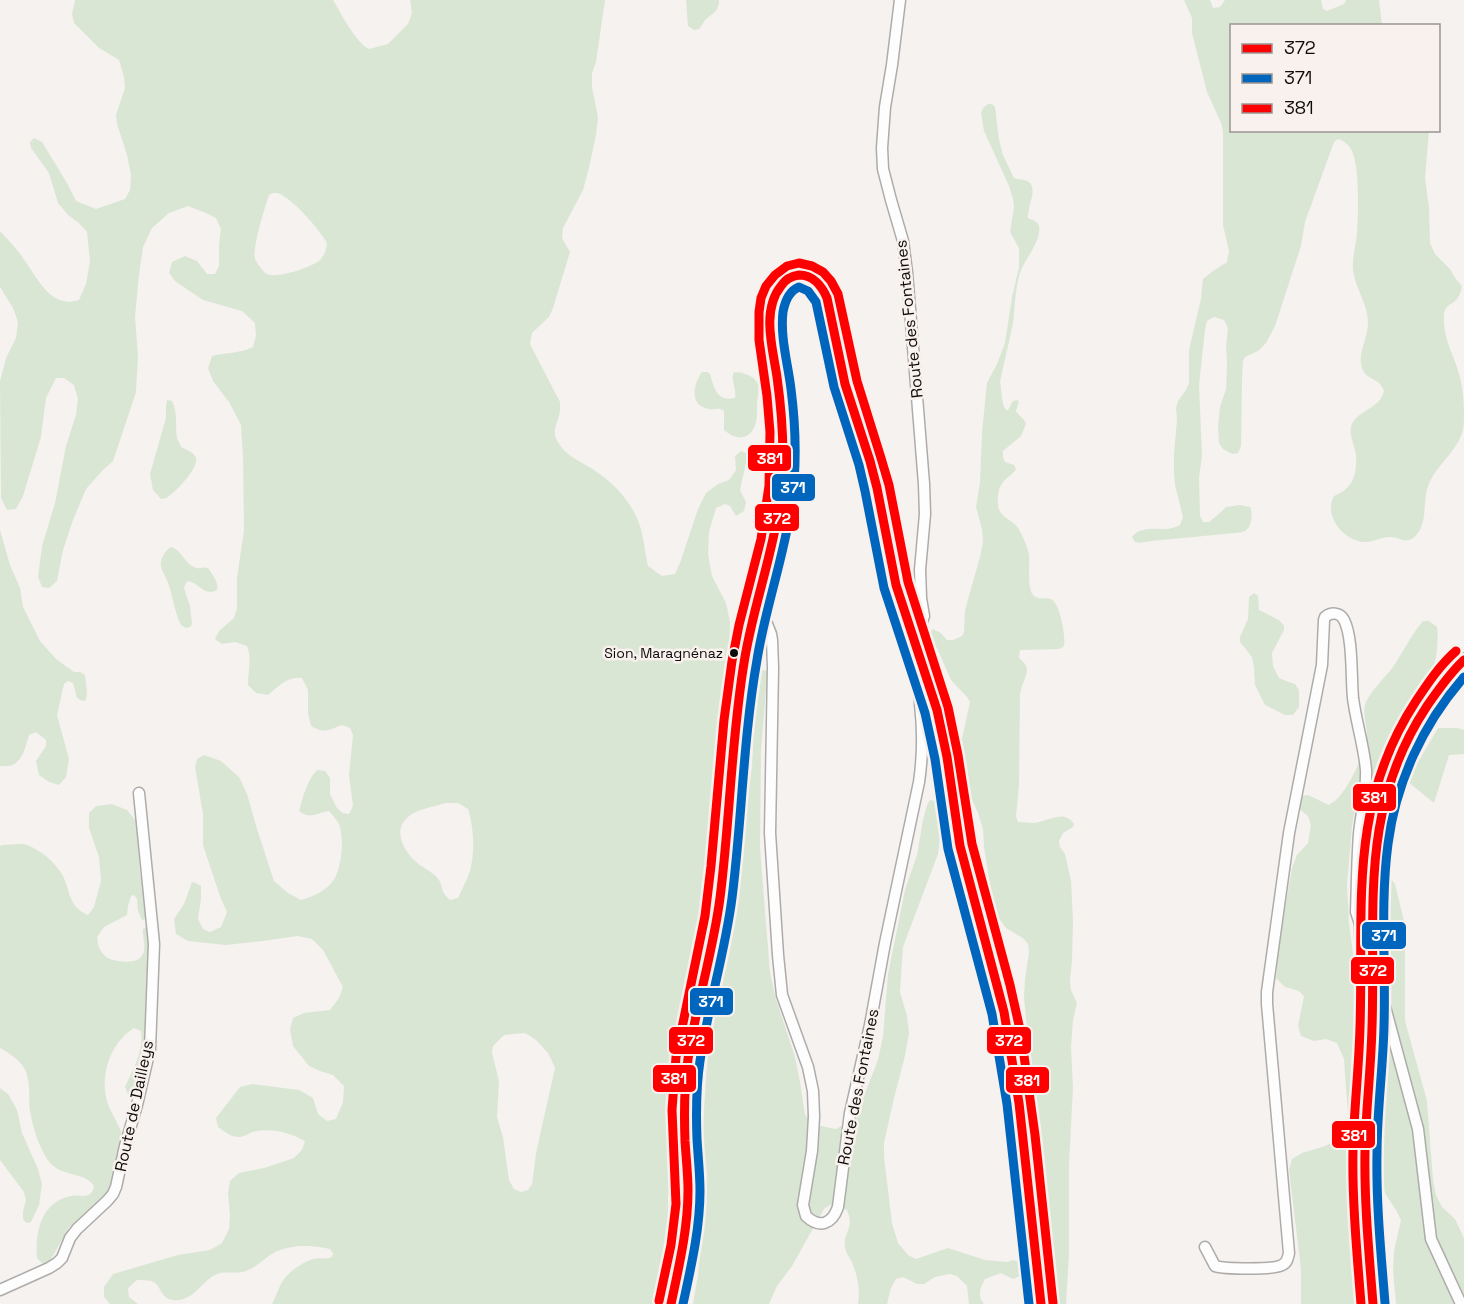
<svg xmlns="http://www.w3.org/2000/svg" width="1464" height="1304" viewBox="0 0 1464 1304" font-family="'Space Grotesk',sans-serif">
<rect width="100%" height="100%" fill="#f5f2f0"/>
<g fill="#dae6d4" fill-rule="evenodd">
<path d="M75 0H333C341 13 356 43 369 49L388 44 408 24 412 13 410 0H605L596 62 592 73V87L598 117 596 135 589 168 583 190 563 228 562 238 570 252 553 308 549 317 532 333 530 344 560 402C560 405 560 408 560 411 559 421 552 428 556 438 563 455 580 461 594 470 614 483 632 502 640 526 644 539 645 553 648 566L662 576 675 574 680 563 698 509 706 493 718 484 729 480 736 470 735 456 741 451 748 454 740 490 746 502 744 511 736 516 730 506 725 504 716 508 709 532 708 554 712 576 726 603 730 622 728 688 724 740 720 761 713 856 708 908 672 1074 671 1151 668 1198 669 1249 660 1304H272C276 1297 278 1289 282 1282 288 1272 303 1262 313 1259 320 1257 325 1260 332 1257L333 1253 330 1249C312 1245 293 1244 275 1252 266 1257 258 1266 248 1270 237 1276 224 1269 213 1276 201 1284 194 1298 179 1300 158 1302 163 1284 151 1281 147 1280 141 1280 137 1280L128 1288 129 1297 138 1304H110L104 1297V1287L113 1274 178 1255 210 1250 222 1243 229 1229 230 1215 228 1193 230 1181 239 1173 264 1168 294 1158 302 1150 305 1141C291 1133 270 1127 253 1132 249 1133 244 1137 240 1137 232 1138 224 1131 218 1127L216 1118 240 1087 252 1084 299 1090 313 1098 318 1114 327 1121 336 1119 343 1102 344 1086 333 1075 320 1071 309 1066 293 1046 290 1029 293 1018 304 1013 330 1010 339 998 343 987 323 950 312 939 297 936 263 941 226 945 188 941 176 934 174 919 184 904 192 882 196 883 201 886V899L198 919 203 929 210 932 221 927 227 912 221 899 203 845V814L195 767 197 759 204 755 221 761 239 777 247 794 257 829 274 881 288 893 301 900C313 896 325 892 333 881 342 868 345 836 338 822 335 818 332 815 329 811 315 813 311 820 299 811 303 797 307 780 317 770L325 771 330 778V794L337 808 343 813 349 814 353 806 349 775 353 735 350 728 342 725C329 730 324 734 311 726L308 713V690L302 678C288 676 279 686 268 695L256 693 248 685C248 672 252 658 247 646L235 642 222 644 215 639 219 631 234 618 237 608V578L244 530 243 457 241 425 229 402 213 381 208 368 212 356C227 352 239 354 253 347L256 336 255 323 242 311 203 300 175 281 169 273 172 262 185 256 197 261 207 274H215L219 266V244L221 229 216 218 206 213 188 206 169 213 152 228 143 247 139 275 135 317 138 356 136 392 113 461 102 471 86 489 73 520 63 550 57 581 49 588 42 587 38 577 42 546 55 503 66 446 76 415 78 399 74 385 64 378H56L46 398 41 437 23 496 16 509 7 510 1 498 0 381 6 358 16 338 18 322 13 308 0 287V231C9 241 18 250 25 261 38 279 51 309 79 300L86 284 90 261 87 232 79 223 68 215 58 203 49 173 31 148 30 142 34 138 42 142 67 183 76 201 96 209 125 199 130 190 131 175 127 155 117 124 116 115 125 88 124 77 119 60 99 48 74 23 72 14ZM273 193C277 193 278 193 282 195 296 203 319 229 327 243 326 249 325 255 320 260 313 267 276 279 267 274 263 272 257 263 255 259 252 248 265 207 269 195ZM446 803H458L468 809C474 828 475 851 470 871 467 880 462 889 458 898L450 900C440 891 444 889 439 880 433 871 420 867 413 859 399 844 393 824 414 813 424 808 436 806 446 803ZM525 1033 536 1040 548 1053 555 1068 536 1153 532 1184 528 1190 521 1192 514 1189 509 1180 503 1137 497 1117 499 1081 492 1053 493 1046 504 1035Z"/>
<path d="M686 0H719V4L716 11 706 19 699 29 694 30 688 26Z"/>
<path d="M1184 0H1210L1213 8 1220 7 1225 0H1321L1323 9 1327 11 1344 4 1346 0H1379L1382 25 1232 26V130L1429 131 1425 178 1429 208 1430 243 1435 254 1450 269 1456 279 1462 286C1461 291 1460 295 1457 299 1452 305 1444 305 1444 315 1443 331 1448 344 1454 359 1461 377 1464 393 1464 412 1464 418 1464 425 1463 430 1457 452 1437 464 1429 484 1422 499 1428 519 1418 533 1407 547 1401 537 1390 537 1381 537 1372 543 1363 542 1343 540 1323 515 1334 496 1353 489 1357 475 1356 455 1355 446 1349 436 1351 427 1355 410 1380 410 1384 391 1383 388 1381 385 1379 383 1373 378 1365 377 1362 368 1357 355 1368 337 1368 323 1368 304 1355 288 1353 270 1352 257 1356 246 1357 233 1358 213 1361 161 1349 146 1346 143 1342 140 1338 139L1334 142 1305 222 1301 246 1275 326 1266 343 1258 351 1245 357 1243 361 1242 382 1241 446 1238 453 1232 454 1223 449 1219 443 1218 427 1220 407 1226 389 1227 364 1226 347 1228 328 1224 320 1214 317 1207 321 1205 330 1199 385 1202 456 1199 478 1200 516 1203 522H1209L1221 512 1226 507 1240 505 1250 507C1253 513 1252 527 1245 531 1244 532 1236 533 1235 533L1151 541 1139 543 1135 542 1132 537C1139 527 1154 529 1165 529 1170 529 1176 527 1180 525L1183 517 1175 485 1174 474V453L1177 420 1176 408 1178 401 1186 390 1189 383V350L1201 299 1203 279 1213 271 1227 262 1229 251 1223 225V132L1221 123 1207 92 1192 33V18Z"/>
<path d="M988 104H992L995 107 999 140 1003 155 1014 178C1018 180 1025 179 1029 182 1038 189 1027 208 1028 218 1032 220 1038 221 1039 226 1042 241 1024 260 1020 273 1015 289 1015 306 1013 323 1009 343 1004 362 1000 382 1002 391 1001 403 1006 410H1008L1013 401 1017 400 1019 402 1016 411C1019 416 1024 418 1026 424L1021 436 1003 451V457L1005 462 1014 465 1016 469C1013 474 1010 475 1006 479 999 485 997 495 998 504 998 517 1012 519 1018 528 1022 534 1027 546 1029 554 1030 564 1027 587 1033 595 1037 600 1045 597 1051 599 1060 603 1066 637 1064 646L1060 649 1020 650 1019 658C1035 670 1022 678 1020 695L1019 786 1016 816 1018 822C1023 822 1029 823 1033 823 1048 822 1064 808 1074 824L1073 827 1063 833 1059 841 1060 847 1065 854 1071 881 1073 921 1072 961 1070 980 1071 990 1077 1003 1073 1020 1071 1047 1073 1087 1069 1165V1255L1066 1304H1057L1048 1202 1043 1173 1041 1143 1037 1119 1036 1074 1030 1058 1024 998 1025 979 1029 952 1028 944 1024 939 1006 928 998 917 992 897 984 847 983 829 978 813 968 791 959 752 970 702 967 697 951 680 937 648 927 639 928 634 933 629 941 633 947 640H953L962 636 964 632 965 610 980 557 983 542 982 529 976 507 980 482 982 432 987 383 997 364 1005 343 1012 297 1019 267V248L1010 232 1014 207 1013 199 1009 186 984 131 981 113 983 108Z"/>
<path d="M702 372H707L710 374C714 388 717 402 735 398 737 389 730 380 734 372 742 372 754 375 758 384 759 389 758 398 757 403 757 411 758 424 752 431 744 442 732 437 724 430V411C718 407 716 410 709 409 689 406 693 384 702 372Z"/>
<path d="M167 400 172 401C178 413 175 425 177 438 177 439 181 446 181 447 187 450 194 452 196 458 199 467 177 491 169 496 166 499 165 498 161 499L153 490 150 474 166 418V405Z"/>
<path d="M0 530 10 565 20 588 23 607 40 641 56 659 74 672H80L85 675 87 691 86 700 82 701 77 698 73 683 68 681 64 684 57 715 69 759 66 777 59 785 49 782 39 775 36 761 46 746V740L36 732 29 735C24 752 21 769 0 766Z"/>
<path d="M171 547C182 550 184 563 194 567 198 570 202 566 208 568 212 574 219 582 217 590 204 597 200 583 188 581L186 583 184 588 190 606 192 624 190 627 186 628 181 625C174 611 173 595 167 580 164 573 160 569 161 562 162 556 166 550 171 547Z"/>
<path d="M1254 593 1258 596 1259 610 1279 620 1284 626V630L1272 653 1273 666 1279 678 1286 681 1295 684 1299 690V707L1293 715H1285L1265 705 1255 685 1254 668 1252 657 1240 642V637L1248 619 1249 597Z"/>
<path d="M1423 621H1429L1437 627C1443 676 1406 734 1381 775L1374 781 1359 801 1355 810 1352 826 1347 885 1349 923 1361 1015 1352 1226 1359 1304H1301V1270L1289 1170 1292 1159 1302 1153 1325 1146 1336 1141 1344 1131 1348 1116 1344 1059 1337 1043 1326 1039 1314 1041 1301 1036 1298 1026 1304 996 1299 991 1285 987 1276 978 1280 937 1292 868 1297 855 1308 843 1311 825 1308 816 1298 808 1301 796 1308 795 1329 805C1331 803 1334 802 1336 800 1349 788 1367 750 1367 733 1366 723 1363 715 1365 705 1369 692 1387 676 1395 664 1404 650 1412 634 1423 621Z"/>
<path d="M761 669 767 671V678L761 750 760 847 770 973 776 999 795 1057 800 1082 805 1115 816 1125 836 1129 855 1119 878 1060 883 1036 888 974 905 890 917 855 923 820 927 805 930 800 935 801 940 838 938 854 903 947 900 992 907 1016 909 1033 905 1056 894 1098 884 1143V1157L892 1223 898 1243 908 1255 916 1259 948 1248 985 1260 1007 1262 1013 1260 1020 1262 1022 1267 1020 1276 1013 1279 1001 1273 985 1279C980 1289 977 1295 984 1304H969L967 1286 957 1276 950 1274 935 1277 924 1284H917L903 1277 896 1279 891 1288 887 1304H858C860 1291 858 1277 853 1265 851 1259 846 1254 845 1247 843 1231 855 1229 847 1210 837 1205 834 1201 824 1209L792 1266 777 1286 769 1304H693L698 1275 707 1173 702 1140 710 1018 717 984 733 926 738 893 744 844 746 808 752 767 755 687 757 673Z"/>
<path d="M1438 728H1458L1464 730V754L1449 755 1434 803 1407 781Z"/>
<path d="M112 804 127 810 136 821 140 874 148 913 145 919 142 920 138 911 137 899 134 895 131 896 128 906 127 915 104 927 97 937C98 942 98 947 101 951 103 954 106 957 108 958 115 962 136 964 141 957 148 949 142 939 143 929L146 927 149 929 157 1016 143 1050 135 1092 132 1095 128 1094 125 1087C133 1069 144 1051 141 1031L134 1028C130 1031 126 1033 123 1037 107 1053 100 1082 108 1104 112 1116 121 1126 123 1139L114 1179 107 1192 83 1216 69 1227 49 1263 43 1264 37 1258C35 1232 41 1202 71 1196 81 1194 91 1201 94 1186 83 1170 61 1179 47 1159 38 1144 33 1128 30 1111 28 1096 32 1078 22 1065 17 1058 7 1052 0 1048V846L3 845C10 845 20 843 27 845 41 850 56 863 63 876 71 893 68 906 88 915L94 907 101 881 99 857 89 828V813L96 806Z"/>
<path d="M1386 873 1395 884 1405 925V1021L1427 1101 1433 1180 1436 1195 1442 1207 1455 1219 1464 1238V1304H1396L1393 1270 1394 1251 1401 1220 1396 1210 1386 1195 1381 1182 1378 1151V1117L1382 1039V964Z"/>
<path d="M0 1088 8 1094 17 1110 22 1133 38 1169 42 1184 39 1205 31 1222 26 1223 23 1219V1211L26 1200 24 1192 0 1160Z"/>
</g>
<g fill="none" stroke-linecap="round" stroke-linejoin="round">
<g stroke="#aeacaa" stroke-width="13">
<g id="street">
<path d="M900 0 892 65 885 107 882 148 883 169 891 200 903 241 907 272 924 484 925 514 920 570 921 598 924 616 918 633 914 637"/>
<path d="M754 617 762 620 767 624 771 634 772 640 773 668 770 833 778 955 782 995 808 1067 813 1091 814 1117 812 1151 803 1205 806 1216C820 1229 832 1224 838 1207L850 1113 870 1025 885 943 919 782C923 755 923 730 920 704 920 698 918 690 921 684 922 681 925 680 928 679"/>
<path d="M1360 924 1361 961 1363 975 1384 1003 1418 1129 1431 1239 1461 1304"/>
<path d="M1205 1247 1215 1266C1224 1269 1274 1270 1282 1265 1287 1263 1288 1258 1289 1253L1267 1004V992L1289 833 1322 665 1324 620 1325 617C1331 612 1340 612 1344 620 1353 637 1351 677 1353 698 1356 722 1364 746 1366 770 1367 791 1361 813 1359 834 1357 860 1357 886 1356 912L1360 924 1372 932"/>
<path d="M0 1290 49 1268 57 1263 62 1258 70 1238 77 1229 107 1201 113 1194 116 1187 125 1146 137 1105 150 1049 154 944 139 793"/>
</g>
</g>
<g stroke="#aeacaa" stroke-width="16">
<g id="secondary">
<path d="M1372 951C1372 914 1370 876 1376 840 1385 788 1404 738 1435 696 1444 684 1452 670 1464 660"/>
<path d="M1371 1055C1369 1088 1365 1120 1365 1152 1364 1203 1369 1254 1373 1304"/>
<path d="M671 1304C679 1266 688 1229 688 1190 688 1174 686 1157 685 1141 684 1114 684 1086 688 1059 696 1004 714 952 720 897 730 819 731 740 744 663 751 616 767 570 776 524 786 475 784 426 777 376 773 348 761 303 784 282 790 277 797 274 804 276 816 278 823 288 827 298 835 326 838 355 845 384 855 419 869 452 877 488 884 520 888 553 896 585 909 633 931 679 941 728 950 767 952 807 960 846 974 910 997 971 1009 1036 1025 1125 1030 1215 1041 1304"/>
</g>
</g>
<use href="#street" stroke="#fefdfd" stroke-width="10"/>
<use href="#secondary" stroke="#fefdfd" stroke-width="14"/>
<g stroke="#aeacaa" stroke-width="16" stroke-linecap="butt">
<path id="secondary-bridge" d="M1371 1055 1372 951"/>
</g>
<use href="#secondary-bridge" stroke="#fefdfd" stroke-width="14"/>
<g stroke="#f8f1ed" stroke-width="14">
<g id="bus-1">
<path d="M671 1304C679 1266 688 1229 688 1190 688 1174 686 1157 685 1141 684 1114 684 1086 688 1059 696 1005 713 952 720 898 730 820 731 741 744 663 752 611 771 560 779 508 786 464 783 420 777 377 773 349 761 311 781 286 785 280 791 276 799 275 813 275 822 286 827 298L845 384 870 461 877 488 896 585 937 710 947 757 960 846 1004 1012 1019 1103 1041 1304"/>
<path d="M1373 1304C1369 1253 1364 1201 1365 1150 1366 1109 1371 1068 1372 1027 1376 910 1358 810 1427 706 1438 690 1450 673 1464 660"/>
</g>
</g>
<g stroke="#f8f1ed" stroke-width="14">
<g id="bus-2">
<path d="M1385 1303C1381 1253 1376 1203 1377 1153 1377 1111 1383 1068 1384 1026 1386 966 1380 904 1388 844 1396 782 1423 724 1464 677"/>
<path d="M683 1304C691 1267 700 1229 700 1191 700 1174 698 1156 697 1139 696 1113 696 1087 700 1061 708 1006 725 953 732 898 742 819 743 739 757 660 765 609 783 560 791 508 797 469 796 428 791 389 788 364 780 337 783 312 785 301 789 291 799 287L808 291 816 302 834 387 859 465 865 491 884 588 925 713 935 759 948 849 992 1014 1007 1104 1029 1304"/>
</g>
</g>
<g stroke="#f8f1ed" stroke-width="14">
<g id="bus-3">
<path d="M659 1301 671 1245 676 1204 672 1110 676 1057 705 916 711 866 724 720 732 661 739 625 761 539 769 486 770 432 767 396 759 340V312L761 298 766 286 775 275 787 266 799 263 812 266 823 272 831 281 838 294 857 381 881 458 889 485 908 582 948 707 958 755 972 844 1010 985 1021 1034 1035 1135 1053 1303"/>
<path d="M1361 1304C1357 1253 1352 1201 1353 1150 1354 1109 1359 1068 1360 1027 1364 909 1347 806 1416 701 1428 683 1440 665 1456 651"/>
</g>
</g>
<use href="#bus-1" stroke="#f00" stroke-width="9"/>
<use href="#bus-2" stroke="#0065bd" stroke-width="9"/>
<use href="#bus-3" stroke="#f00" stroke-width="9"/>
</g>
<circle fill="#0e0c0a" stroke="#f8f1ed" stroke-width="2" cx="734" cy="653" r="5"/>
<g text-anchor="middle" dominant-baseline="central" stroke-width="5" stroke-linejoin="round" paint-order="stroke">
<g font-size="14" fill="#0e0c0a" stroke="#f8f1ed" text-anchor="end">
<text x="723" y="653">Sion, Maragnénaz</text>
</g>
<g font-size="16" fill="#0e0c0a" stroke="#f8f1ed">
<text transform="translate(909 319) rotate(-96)">Route des Fontaines</text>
<text transform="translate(858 1087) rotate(-79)">Route des Fontaines</text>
<text transform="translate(134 1106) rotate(-78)">Route de Dailleys</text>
</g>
</g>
<g stroke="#f8f1ed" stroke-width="2">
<rect x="747" y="444" width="45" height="28" rx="6" fill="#f00"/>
<rect x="771" y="473" width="45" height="29" rx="6" fill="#0065bd"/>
<rect x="754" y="503" width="46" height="29" rx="6" fill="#f00"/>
<rect x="1352" y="783" width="45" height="29" rx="6" fill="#f00"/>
<rect x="1361" y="921" width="46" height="29" rx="6" fill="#0065bd"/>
<rect x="1350" y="956" width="45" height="29" rx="6" fill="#f00"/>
<rect x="689" y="987" width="45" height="29" rx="6" fill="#0065bd"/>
<rect x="668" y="1026" width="46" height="29" rx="6" fill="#f00"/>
<rect x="986" y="1026" width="46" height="29" rx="6" fill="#f00"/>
<rect x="652" y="1064" width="45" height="29" rx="6" fill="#f00"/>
<rect x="1005" y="1066" width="45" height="28" rx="6" fill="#f00"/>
<rect x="1331" y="1120" width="45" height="29" rx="6" fill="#f00"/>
</g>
<g font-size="16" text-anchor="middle" font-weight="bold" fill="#fff">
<text x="770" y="464">381</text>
<text x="793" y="493">371</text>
<text x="777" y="524">372</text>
<text x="1374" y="803">381</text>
<text x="1384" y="941">371</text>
<text x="1373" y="976">372</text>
<text x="711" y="1007">371</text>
<text x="691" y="1046">372</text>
<text x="1009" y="1046">372</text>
<text x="674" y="1084">381</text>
<text x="1027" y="1086">381</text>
<text x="1354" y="1141">381</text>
</g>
<rect x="1230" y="24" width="210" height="108" fill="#f8f1ed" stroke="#9a9592" stroke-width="1.5"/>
<rect x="1242" y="44" width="30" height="9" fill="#ff0000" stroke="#9a9592" stroke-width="1.5"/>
<text x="1284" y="54" font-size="18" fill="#0e0c0a">372</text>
<rect x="1242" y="74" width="30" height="9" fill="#0065bd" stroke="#9a9592" stroke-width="1.5"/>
<text x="1284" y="84" font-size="18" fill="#0e0c0a">371</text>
<rect x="1242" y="104" width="30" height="9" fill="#ff0000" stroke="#9a9592" stroke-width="1.5"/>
<text x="1284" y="114" font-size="18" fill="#0e0c0a">381</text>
</svg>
